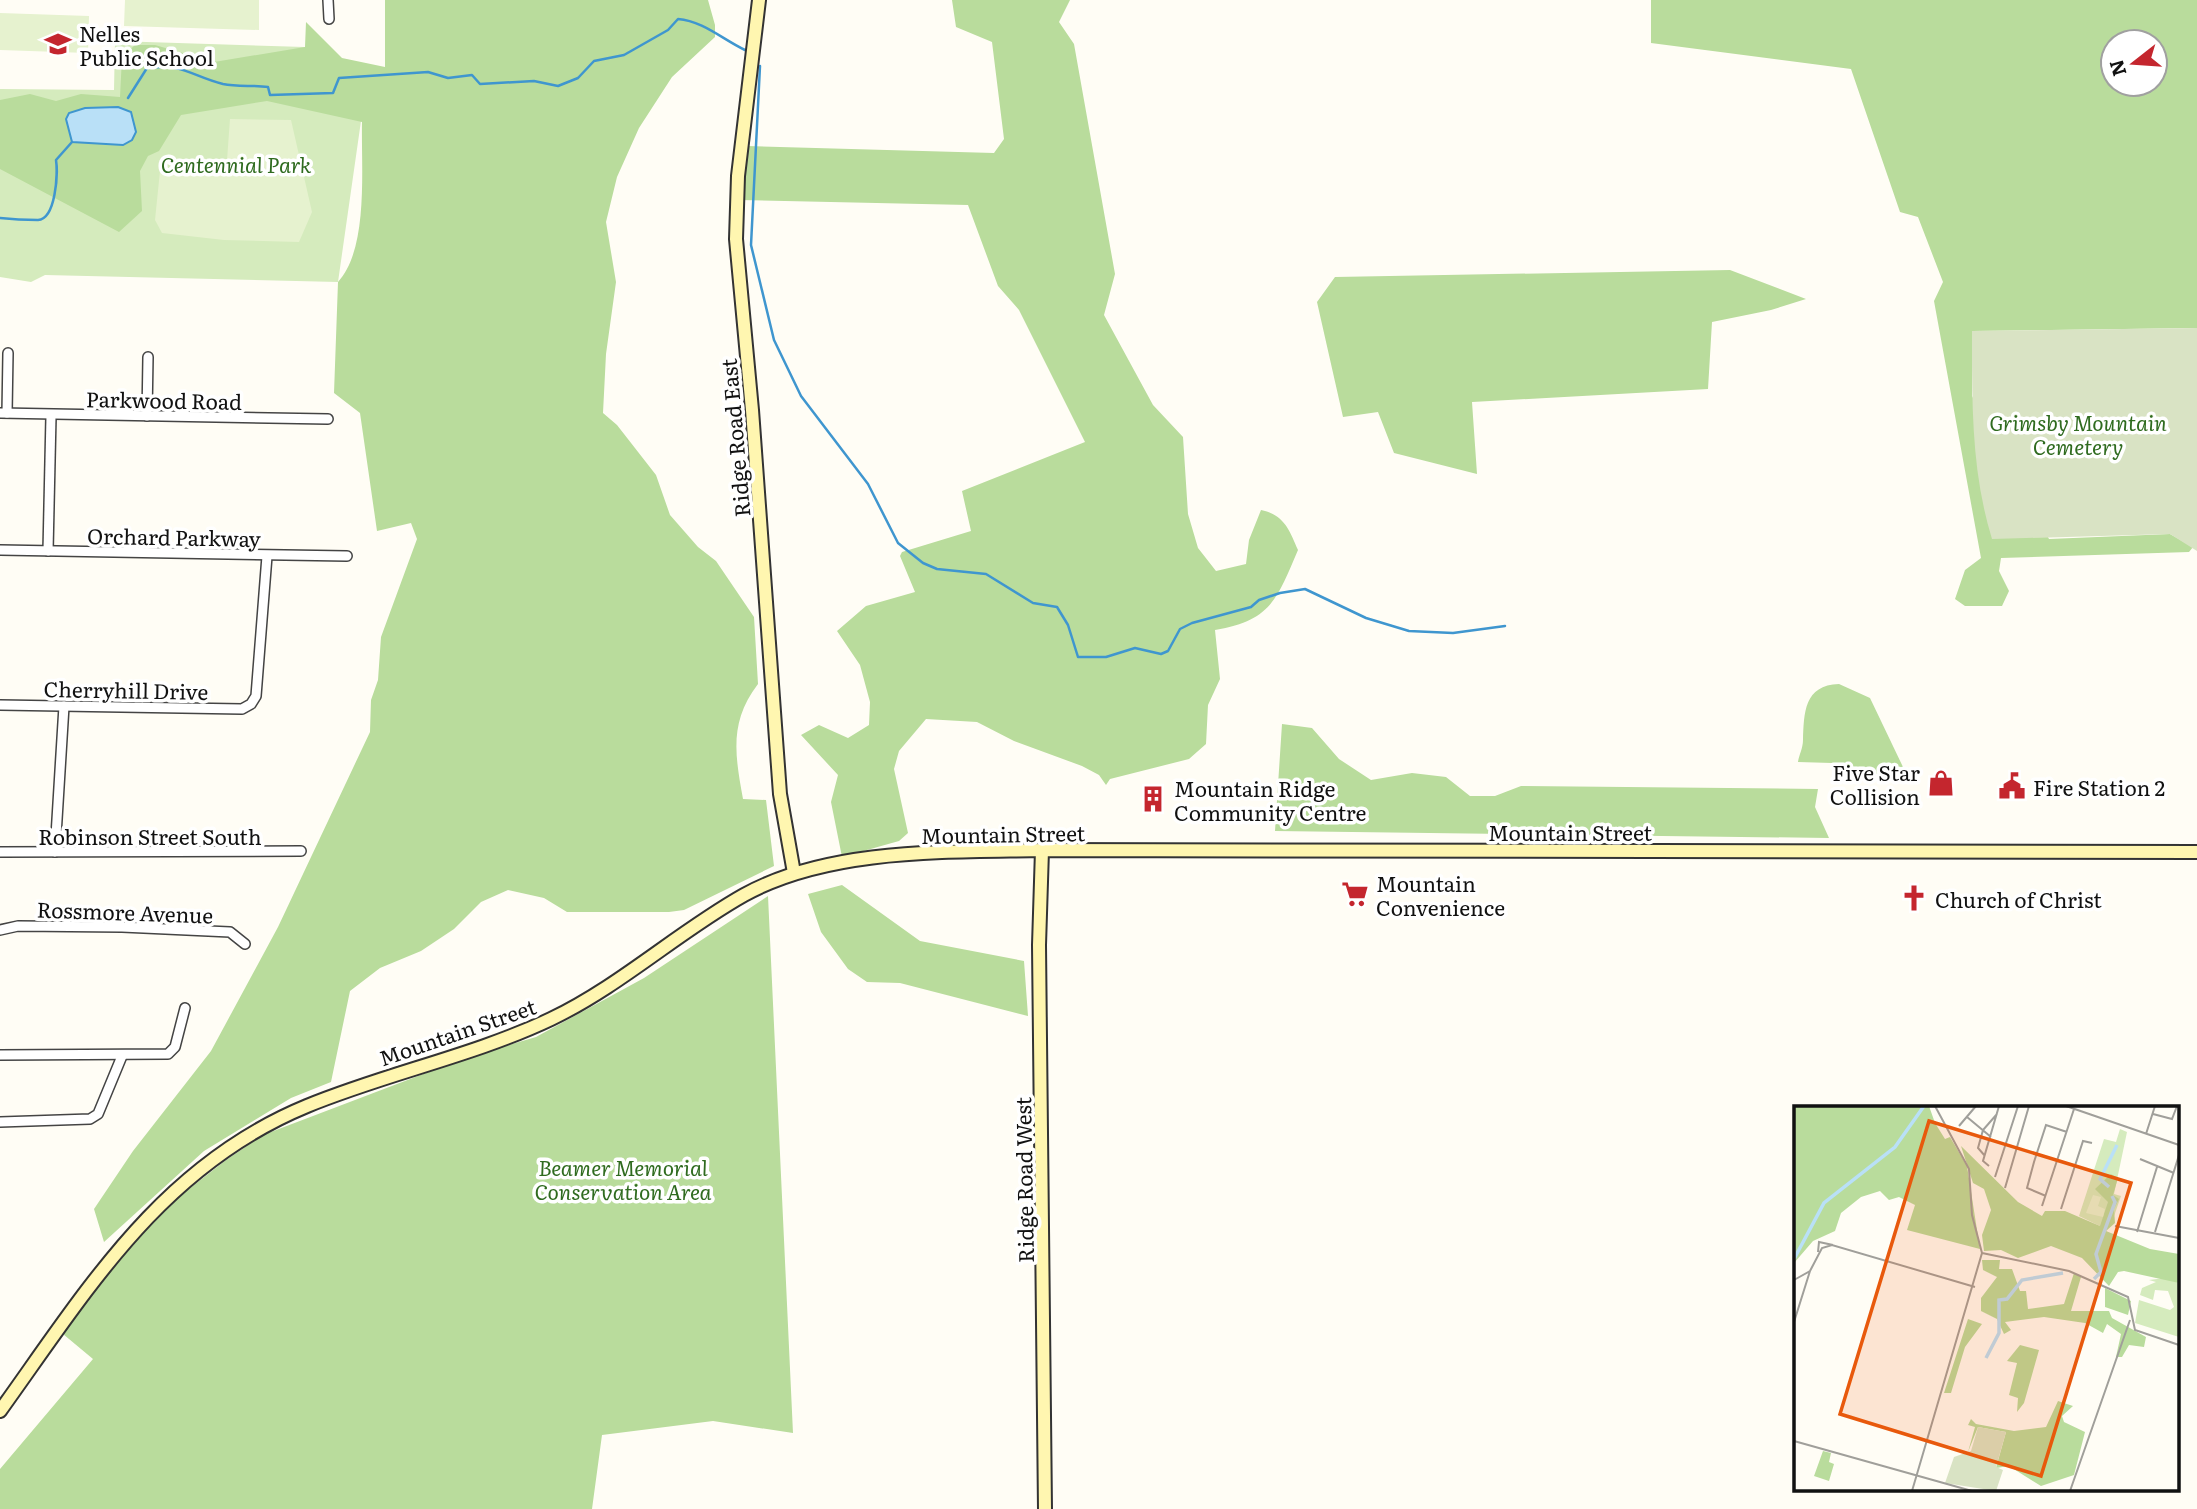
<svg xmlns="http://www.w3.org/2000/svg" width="2197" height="1509" viewBox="0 0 2197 1509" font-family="Literata,serif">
<rect width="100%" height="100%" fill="#fffdf5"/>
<path fill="#d5ebbd" d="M115 41 305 47 365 93 338 282 45 275 31 282 0 277V89L114 90Z"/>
<g fill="#b9dc9c" fill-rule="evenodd">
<path d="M385 0H708L715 25V37L672 77 639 128 617 177 606 222 616 282 606 354 603 413 617 425 656 475 670 515 698 547 716 561 754 617 758 684C729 722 735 755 743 799L766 800 774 866 684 910 669 912H567L544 898 508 890 481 902 454 929 421 951 380 968 350 991 331 1082 291 1098 204 1151 104 1242 94 1209 133 1151 211 1051 278 927 370 732 371 700 378 680 381 637 417 539 411 523 377 531 360 413 334 393 338 282C369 248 361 168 362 122L267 101 181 115 159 151 148 156 140 171 142 211 119 232 0 169V100L30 94 56 101 81 94 120 97 122 57 135 45H155L214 62 305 47 306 22 342 58 385 67ZM118 107 130 112 132 140 123 145 72 142Z"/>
<path d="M952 0H1070L1059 22 1074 44 1115 274 1104 315 1153 405 1183 437 1188 514 1198 548 1216 571 1246 564 1249 540 1261 510C1284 515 1289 529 1298 550 1277 599 1271 621 1215 630L1220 679 1208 705 1206 744 1189 759 1110 779 1106 785 1099 775 1082 766 1014 741 977 722 926 719 899 751 894 769 908 833 899 841 842 857 831 802 838 775 801 735 819 725 848 738 869 725 870 702 860 665 837 631 866 606 915 592 900 556 902 552 971 531 962 491 1085 442 1019 310 998 286 968 205 739 200 747 146 994 153 1004 139 992 42 956 27Z"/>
<path d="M1651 0H2197V328L1972 331V396L2049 539 2170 534 2193 547 2189 552 2001 558 1999 571 2009 591 2002 606H1965L1955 599 1965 570 1981 558 1934 301 1943 282 1918 217 1900 212 1851 69 1651 43ZM2113 42H2155V84H2113Z"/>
<path d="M1730 270 1806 299 1771 310 1712 322 1708 389 1472 402 1477 474 1394 453 1378 412 1343 417 1317 302 1335 277Z"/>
<path d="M1839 684 1870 698 1903 767 1899 775 1891 778 1877 774 1850 775 1832 763 1798 762C1799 755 1803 748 1803 740 1804 713 1804 685 1839 684Z"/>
<path d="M1282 724 1312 728 1339 759 1371 780 1412 773 1446 777 1470 796H1495L1521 786 1818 789 1815 807 1829 838 1275 831Z"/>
<path d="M842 885 920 941 1024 961 1028 1016 900 983 867 982 848 969 821 932 808 894Z"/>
<path d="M768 896 793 1433 713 1421 602 1435 592 1509H0V1469L93 1359 63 1334 111 1267 162 1210 226 1160 263 1135 468 1057 536 1037 644 978Z"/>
</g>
<path fill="#d9e3c4" d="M2197 328V551L2170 534 1992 539C1971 471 1972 401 1972 331Z"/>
<g fill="#e6f2cf">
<path d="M125 0H259V30L124 26Z"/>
<path d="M0 13 89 16 88 53 0 50Z"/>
<path d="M230 119 291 120 312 212 299 242 224 240 162 233 155 220 160 171 226 174Z"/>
</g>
<path fill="#b9e0f7" stroke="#3f96cf" stroke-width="2" d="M118 107 131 112 136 132 132 140 123 145 72 142 66 119 69 113 85 108Z"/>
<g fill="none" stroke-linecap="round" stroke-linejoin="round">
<g stroke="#3f96cf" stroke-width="2.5">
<path d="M760 66 751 245 774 340 801 396 868 484 898 543 923 563 937 569 986 574 1033 603 1057 607 1068 625 1078 657H1106L1135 648 1161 654 1168 651 1180 629 1192 623 1251 607 1259 600 1280 593 1305 589 1366 618 1409 631 1453 633 1505 626"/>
<path d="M128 98 147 68C183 63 191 76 223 84 237 87 253 85 268 87L270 95 333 93 339 78 428 72 448 78 472 75 480 84 534 81 558 86 578 78 594 61 624 55 668 30 678 19C703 21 722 39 745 50"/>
<path d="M0 218C9 219 30 220 38 220 56 219 58 173 56 160L72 142"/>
</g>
<g stroke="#444" stroke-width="12">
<g id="minor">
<path d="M328 0 329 19"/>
<path d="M0 413 328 419"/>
<path d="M7 413 8 353"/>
<path d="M147 416 148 357"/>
<path d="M0 550 347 556"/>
<path d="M48 551 51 416"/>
<path d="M0 705 242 709 251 704 256 696 267 556"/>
<path d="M0 852 301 851"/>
<path d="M55 852 64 706"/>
<path d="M0 930 18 926 122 927 230 932 245 944"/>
<path d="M0 1055 168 1054 175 1047 185 1008"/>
<path d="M0 1122 90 1119 98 1114 122 1056"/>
</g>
</g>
<g stroke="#333" stroke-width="16">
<g id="secondary">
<path d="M759 0 738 176 736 239 752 410 780 794 794 873"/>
<path d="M1042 850 1039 945 1045 1509"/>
<path d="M0 1411C87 1290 161 1166 307 1106 387 1073 473 1056 551 1019 620 986 678 932 744 895 829 848 947 852 1042 850L2197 852"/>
</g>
</g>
<use href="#minor" stroke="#fff" stroke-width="9"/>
<use href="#secondary" stroke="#fff6b0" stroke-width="12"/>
</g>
<defs>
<g id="school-bare" transform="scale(2.1)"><path d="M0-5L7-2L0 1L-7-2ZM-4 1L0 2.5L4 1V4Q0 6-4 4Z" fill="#c4262e" stroke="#fff" stroke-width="2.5" paint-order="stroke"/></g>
<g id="shop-bare" transform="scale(2.1)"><path d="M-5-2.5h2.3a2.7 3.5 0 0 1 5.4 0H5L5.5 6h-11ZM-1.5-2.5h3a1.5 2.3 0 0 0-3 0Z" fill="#c4262e" stroke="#fff" stroke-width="2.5" paint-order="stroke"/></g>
<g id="civic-bare" transform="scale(2.1)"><path d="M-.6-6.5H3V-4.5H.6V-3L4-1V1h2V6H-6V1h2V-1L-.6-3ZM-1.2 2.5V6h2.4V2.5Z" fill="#c4262e" stroke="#fff" stroke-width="2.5" paint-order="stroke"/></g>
<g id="building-bare" transform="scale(2.1)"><path d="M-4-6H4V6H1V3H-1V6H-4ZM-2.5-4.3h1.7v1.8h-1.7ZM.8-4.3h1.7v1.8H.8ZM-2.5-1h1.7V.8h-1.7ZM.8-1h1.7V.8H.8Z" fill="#c4262e" stroke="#fff" stroke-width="2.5" paint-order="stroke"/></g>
<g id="supermarket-bare" transform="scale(2.1)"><path d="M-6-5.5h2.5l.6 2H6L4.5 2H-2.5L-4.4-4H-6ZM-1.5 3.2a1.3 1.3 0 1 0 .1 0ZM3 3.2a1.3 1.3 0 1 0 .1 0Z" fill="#c4262e" stroke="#fff" stroke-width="2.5" paint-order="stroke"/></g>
<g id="church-bare" transform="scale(2.1)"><path d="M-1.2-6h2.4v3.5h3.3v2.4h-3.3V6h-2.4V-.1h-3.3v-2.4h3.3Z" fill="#c4262e" stroke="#fff" stroke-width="2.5" paint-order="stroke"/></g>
</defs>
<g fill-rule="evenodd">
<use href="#school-bare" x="58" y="44"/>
<use href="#shop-bare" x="1941" y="783"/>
<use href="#civic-bare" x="2012" y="786"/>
<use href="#building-bare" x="1153" y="799"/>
<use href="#supermarket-bare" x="1355" y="894"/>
<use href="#church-bare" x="1914" y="898"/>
</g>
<g text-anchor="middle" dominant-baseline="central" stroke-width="7" stroke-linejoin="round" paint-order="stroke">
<g font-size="21" fill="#111" stroke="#fff" text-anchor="start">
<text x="79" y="32">Nelles<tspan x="79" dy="24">Public School</tspan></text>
<text x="1920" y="771" text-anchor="end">Five Star<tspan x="1920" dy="24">Collision</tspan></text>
<text x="2033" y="786">Fire Station 2</text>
<text x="1174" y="787">Mountain Ridge<tspan x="1174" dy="24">Community Centre</tspan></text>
<text x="1376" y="882">Mountain<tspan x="1376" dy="24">Convenience</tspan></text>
<text x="1935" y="898">Church of Christ</text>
</g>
<g font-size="21" font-style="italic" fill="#2f6b1f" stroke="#fff">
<text x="236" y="163">Centennial Park</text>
<text x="2078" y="421">Grimsby Mountain<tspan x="2078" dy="24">Cemetery</tspan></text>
<text x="623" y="1166">Beamer Memorial<tspan x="623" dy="24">Conservation Area</tspan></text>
</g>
<g font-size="21" fill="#111" stroke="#fff">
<text transform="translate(164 399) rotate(1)">Parkwood Road</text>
<text transform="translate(734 438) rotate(-95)">Ridge Road East</text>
<text transform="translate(174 536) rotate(1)">Orchard Parkway</text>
<text transform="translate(126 689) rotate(1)">Cherryhill Drive</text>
<text x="1570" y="831">Mountain Street</text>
<text transform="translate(1003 833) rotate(-1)">Mountain Street</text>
<text x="150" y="835">Robinson Street South</text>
<text transform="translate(125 911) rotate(2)">Rossmore Avenue</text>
<text transform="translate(457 1031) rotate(-19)">Mountain Street</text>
<text transform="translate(1023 1180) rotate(-91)">Ridge Road West</text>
</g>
</g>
<g transform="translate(1794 1106)">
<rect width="385" height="385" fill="#fffdf5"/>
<path d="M326 23 333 26 320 88 327 90 318 116 310 122 285 110 310 33 322 36ZM371 172 385 177V231L341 217 345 194 376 204 380 201 374 185 361 184 359 194 346 189 348 182 362 176 355 174Z" fill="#d5ebbd"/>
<path d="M0 0H135L141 17 151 33 156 31 173 60 186 143 113 124 121 99 105 91 95 94 86 85 67 91 47 107 41 125 19 135 0 157ZM167 40 224 96 248 110 251 105H271L306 120 314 96 301 83 317 68 324 72 319 89 325 93 320 103 321 117 312 125 356 143 385 148V177L330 165 324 166 315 180 288 152 257 140 224 152 207 144 190 145 188 129 197 104 190 83 179 77ZM188 154H206L205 163H218L226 185H232L234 203 270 198 280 167 287 171 277 205H315L318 212 352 231 350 241 335 239 328 251H322L327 228 313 218 309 227 291 217 250 211 211 216 217 224 210 228 203 213 187 205V192L203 171 189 164ZM311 182 337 195 334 209 311 201ZM174 213 188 218 171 241 157 287H150ZM226 239 245 244 230 297 223 306 224 292 215 289 223 257 213 255ZM264 295 279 300 268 310 270 316 291 326 280 369 247 380 215 360 202 362 212 326 184 321 174 346 181 321 174 319 177 313 182 318 220 325 252 321ZM29 345 37 347 35 356 40 358 35 375 20 370Z" fill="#b9dc9c"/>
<path d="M184 321 212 326 202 361 209 364 202 385 151 377 160 351 177 345Z" fill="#d9e3c4"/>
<path d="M299 89 307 91 304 100 311 103 309 111 292 107Z" fill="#e6f2cf"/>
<path fill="none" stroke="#b9e0f7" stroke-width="3.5" d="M315 81 306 73 323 39M0 153 30 97 101 41 130 0M300 173 307 166 302 148 321 96 318 90M192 252 205 227V194L213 193 228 174 269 167"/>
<path fill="none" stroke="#a09f9a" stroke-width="2" d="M272 0 385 39M359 8 378 13 383 0M173 11 197 31M165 20 182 0M352 28 361 0M191 50 184 42 189 24 203 8M346 53 380 67M195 60 189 55 205 0M201 71 224 0M211 82 235 0M252 90 233 82 240 56 252 19 273 26M248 100 280 3M267 103 289 35 298 37M321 120 385 132M343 126 363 61M361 126 385 49M24 146 25 136 39 139M188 147 275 165 334 191 341 224 385 239M0 174 16 165 28 142 38 139 181 181M0 216 16 165M0 335 178 385M118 385 188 147 178 109 175 63 141 0M276 385 336 214"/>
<path fill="#e8590c" fill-opacity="0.15" stroke="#e8590c" stroke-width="3.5" d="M135 15 337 77 247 370 46 308Z"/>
<rect width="385" height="385" fill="none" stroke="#111" stroke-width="3.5"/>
</g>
<g transform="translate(2134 63) rotate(253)"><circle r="33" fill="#ffffff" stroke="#a0a0a0" stroke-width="2"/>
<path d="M0-5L12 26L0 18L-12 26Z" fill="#c4262e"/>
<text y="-10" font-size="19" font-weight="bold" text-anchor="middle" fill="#111111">N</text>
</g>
</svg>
